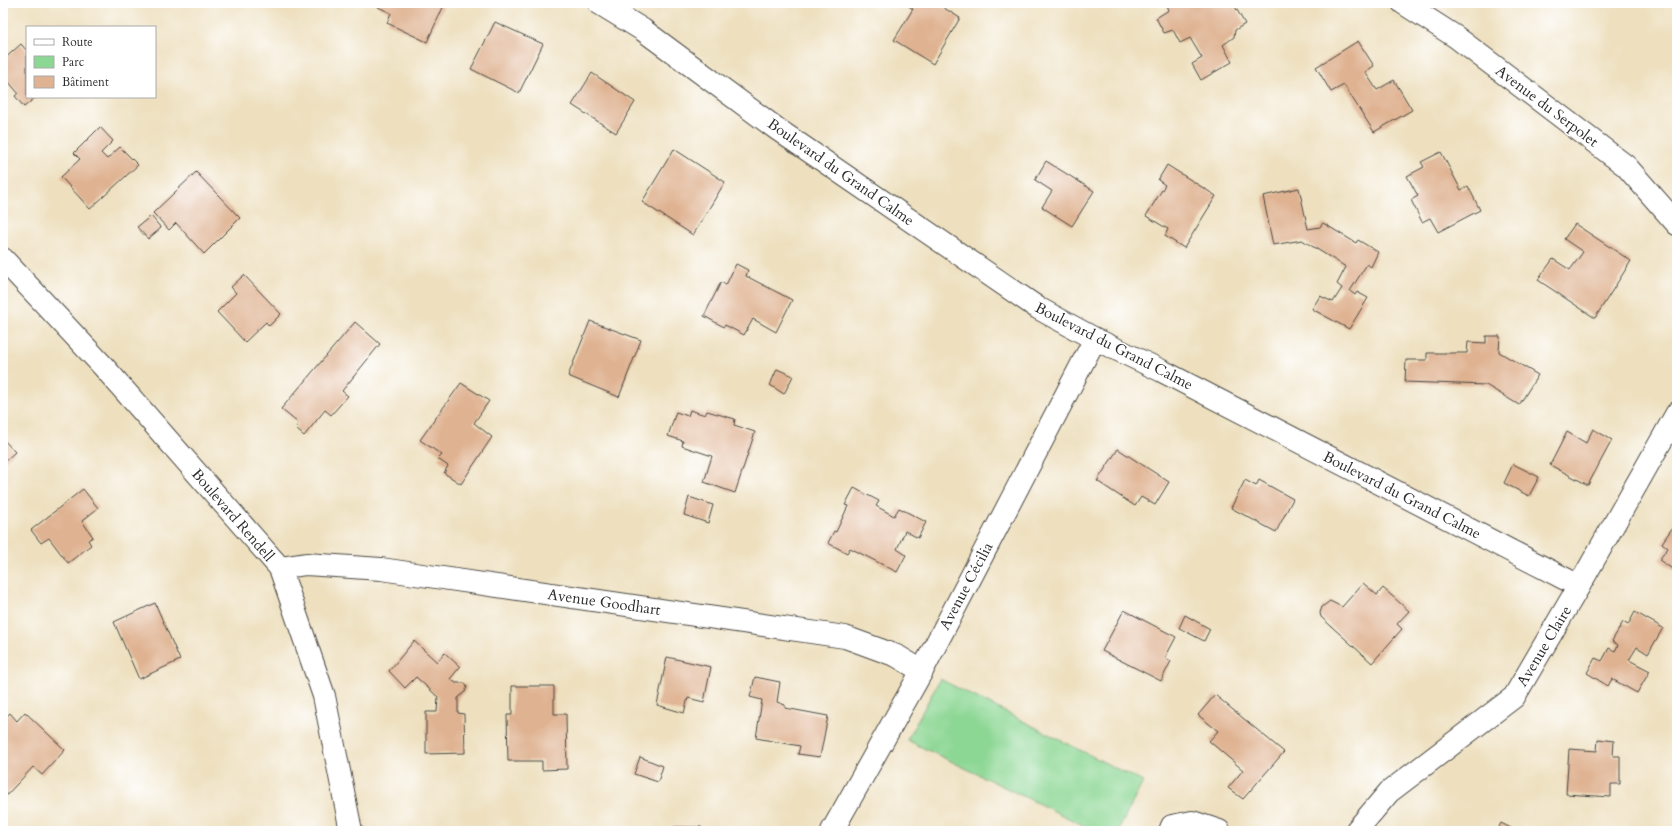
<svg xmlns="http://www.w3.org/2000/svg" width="1680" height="834" viewBox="0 0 1680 834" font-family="Cardo,serif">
<rect width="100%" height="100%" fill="#fff"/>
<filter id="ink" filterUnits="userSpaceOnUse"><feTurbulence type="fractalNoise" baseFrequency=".025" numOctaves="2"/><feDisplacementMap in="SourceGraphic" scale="8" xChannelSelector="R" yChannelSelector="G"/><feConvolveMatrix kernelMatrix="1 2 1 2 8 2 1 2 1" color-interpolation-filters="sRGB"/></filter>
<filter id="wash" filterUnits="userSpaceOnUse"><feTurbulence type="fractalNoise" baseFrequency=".012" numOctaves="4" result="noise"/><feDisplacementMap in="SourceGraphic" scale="16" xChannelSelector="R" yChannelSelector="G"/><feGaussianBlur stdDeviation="0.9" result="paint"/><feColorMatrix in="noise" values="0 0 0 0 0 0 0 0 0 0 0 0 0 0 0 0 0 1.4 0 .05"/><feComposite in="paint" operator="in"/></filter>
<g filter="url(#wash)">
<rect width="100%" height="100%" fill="#eee0bf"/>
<path fill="#8dd794" stroke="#5c8160" d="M940 679 1143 782 1118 831H1095L907 740Z"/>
<g id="blocks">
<g fill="#dfb291">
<path d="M380 3H445L427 42 387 23 391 13 378 7Z"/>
<path d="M909 3H936L960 18 933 64 894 40 913 9 907 5Z"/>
<path d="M1166 3H1233L1245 24 1235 30 1234 37 1223 45 1232 62 1201 80 1192 64 1202 58 1190 38 1180 43 1173 30 1164 33 1156 18 1169 10Z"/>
<path d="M495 22 543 44 519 93 471 69Z"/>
<path d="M1358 41 1374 66 1365 72 1377 90 1394 80 1412 110 1374 132 1344 85 1331 92 1316 67Z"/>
<path d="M21 44 27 51V97H36L24 107 15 96 18 93 3 75V60Z"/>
<path d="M592 73 635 102 616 133 572 105Z"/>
<path d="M100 127 113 141 101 153 107 159 120 147 138 165 90 209 61 177 80 159 74 153Z"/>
<path d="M674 149 725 182 693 235 642 202Z"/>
<path d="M1441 152 1461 190 1468 186 1480 210 1438 232 1430 218 1422 222 1411 200 1418 196 1407 176 1424 167 1421 162Z"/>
<path d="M1046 161 1094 191 1072 226 1042 207 1052 191 1035 180Z"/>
<path d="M1167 165 1216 196 1184 248 1165 236 1168 229 1146 216 1165 185 1158 180Z"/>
<path d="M196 172 240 218 204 254 176 223 169 230 153 213Z"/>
<path d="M1299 188 1308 229 1320 227 1323 223 1356 243 1358 240 1378 252 1371 267 1367 264 1350 291 1355 295 1357 292 1368 298 1349 329 1312 309 1320 296 1333 302 1342 288 1337 284 1346 267 1302 240 1273 245 1263 196Z"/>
<path d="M151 216 161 228 148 239 137 227Z"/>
<path d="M1575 224 1631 261 1595 318 1538 280 1553 259 1570 270 1583 252 1564 239Z"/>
<path d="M736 264 748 270 746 276 792 300 776 332 753 319 744 335 725 325 724 327 704 316 721 282 726 285Z"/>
<path d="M244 275 281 314 269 326 266 322 245 342 217 312 236 293 231 287Z"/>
<path d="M590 321 641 340 619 397 568 376Z"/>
<path d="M355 322 380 344 342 391 348 396 331 415 325 410 304 436 296 429 298 423 281 409Z"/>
<path d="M1486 336H1500L1499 352 1538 375 1519 405 1486 385 1405 382 1406 360H1427V353H1467L1468 342 1486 343Z"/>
<path d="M777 369 793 376 784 394 770 385Z"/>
<path d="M461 383 489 401 474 423 492 437 461 484 444 473 448 466 438 459 442 455 420 440Z"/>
<path d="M690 410 705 415 707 411 735 419 734 425 755 432 735 493 704 482 712 456 682 446 683 441 668 436 676 412 688 416Z"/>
<path d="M1593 429 1612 440 1588 485 1550 465 1567 432 1586 443Z"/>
<path d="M3 439 15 452 3 463Z"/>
<path d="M1118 449 1169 482 1155 505 1141 497 1135 506 1097 481Z"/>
<path d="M1513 464 1539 477 1529 496 1504 483Z"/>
<path d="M1245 480 1256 486 1259 480 1293 499 1276 532 1231 508Z"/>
<path d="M854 488 879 501 876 506 894 516 899 508 926 522 918 538 905 531 897 549 906 555 897 572 850 548 847 553 828 543 834 531 836 532 848 506 845 505Z"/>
<path d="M83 489 98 508 82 521 93 537 88 540 91 545 68 563 49 538 41 543 31 530Z"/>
<path d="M689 497 713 505 708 523 684 515Z"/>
<path d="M1677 521V572L1659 560 1668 548 1662 543Z"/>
<path d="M1363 583 1377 595 1383 588 1409 611 1397 624 1402 629 1372 663 1321 617 1320 613 1322 607 1330 601 1342 607Z"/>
<path d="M155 603 180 660 139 679 114 622Z"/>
<path d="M1124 610 1176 637 1165 658 1171 661 1161 681 1102 651Z"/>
<path d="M1635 612 1663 628 1648 654 1637 647 1629 660 1650 671 1637 693 1612 679 1608 686 1587 673 1595 658 1602 661 1609 648 1615 651 1618 645 1612 641 1623 622 1628 625Z"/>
<path d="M1185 615 1210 629 1204 641 1179 628Z"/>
<path d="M414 641 437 662 445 653 460 667 450 679 456 683H465L467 687 465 692 458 698V713L464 714 465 753 426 754V712H437L438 697 416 677 405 688 389 671Z"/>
<path d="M667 657 711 667 704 702 688 698 684 713 657 705Z"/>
<path d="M755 677 780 682 777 702 785 705V708L828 716 820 757 798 754 800 746 756 738 762 700 750 697Z"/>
<path d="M512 686H554V714H566L567 769 542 770V761H508L507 715H512Z"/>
<path d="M1215 695 1284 752 1243 799 1228 788 1243 770 1209 741 1218 731 1198 715Z"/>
<path d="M25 712 65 750 42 775 33 767 3 799V720L10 713 17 721Z"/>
<path d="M1598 739 1614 741 1613 756H1620V784H1611V797L1566 794 1569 749 1597 751Z"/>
<path d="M640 757 663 766 658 782 634 774Z"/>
<path d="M1501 823 1517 831H1497Z"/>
<rect x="674" y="827" width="27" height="4"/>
</g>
</g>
</g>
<g filter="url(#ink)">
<use href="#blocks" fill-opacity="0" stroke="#484641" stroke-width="1"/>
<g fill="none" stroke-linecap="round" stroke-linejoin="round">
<g stroke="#484641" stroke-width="24">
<g id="minor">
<path d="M599 3 643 30 777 129 1038 308 1095 339 1162 371 1579 586"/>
<path d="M1403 3 1456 37 1626 166 1677 224"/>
<path d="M3 259 103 366 280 568 324 696 351 831"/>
<path d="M280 568 306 564 381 569 845 637 897 656 922 671"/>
<path d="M832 831 922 671 1095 339"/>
<path d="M1170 831 1172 826 1192 822 1219 831"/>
<path d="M1356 831 1389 792 1514 697 1579 586 1677 413"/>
</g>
</g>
<use href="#minor" stroke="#fff" stroke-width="22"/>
</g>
</g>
<g text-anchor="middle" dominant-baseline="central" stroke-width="3" stroke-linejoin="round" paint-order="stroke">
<g font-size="15" fill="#2b2b2b" stroke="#fff">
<text transform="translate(1547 106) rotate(37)">Avenue du Serpolet</text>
<text transform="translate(841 172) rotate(35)">Boulevard du Grand Calme</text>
<text transform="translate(1114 346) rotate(27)">Boulevard du Grand Calme</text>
<text transform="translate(1402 495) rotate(27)">Boulevard du Grand Calme</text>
<text transform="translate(233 515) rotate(49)">Boulevard Rendell</text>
<text transform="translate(966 586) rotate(-62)">Avenue Cécilia</text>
<text transform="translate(604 602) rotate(8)">Avenue Goodhart</text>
<text transform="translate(1544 646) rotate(-59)">Avenue Claire</text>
</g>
</g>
<rect width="1680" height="834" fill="none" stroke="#fff" stroke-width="16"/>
<rect x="26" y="26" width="130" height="72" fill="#ffffff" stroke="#aaaaaa"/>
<rect x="34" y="39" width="20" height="6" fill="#ffffff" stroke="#aaaaaa"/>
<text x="62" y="46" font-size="12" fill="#2b2b2b">Route</text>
<rect x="34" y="56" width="20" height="12" fill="#8dd794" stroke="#aaaaaa"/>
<text x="62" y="66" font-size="12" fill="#2b2b2b">Parc</text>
<rect x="34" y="76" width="20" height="12" fill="#dfb291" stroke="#aaaaaa"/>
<text x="62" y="86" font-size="12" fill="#2b2b2b">Bâtiment</text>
</svg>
